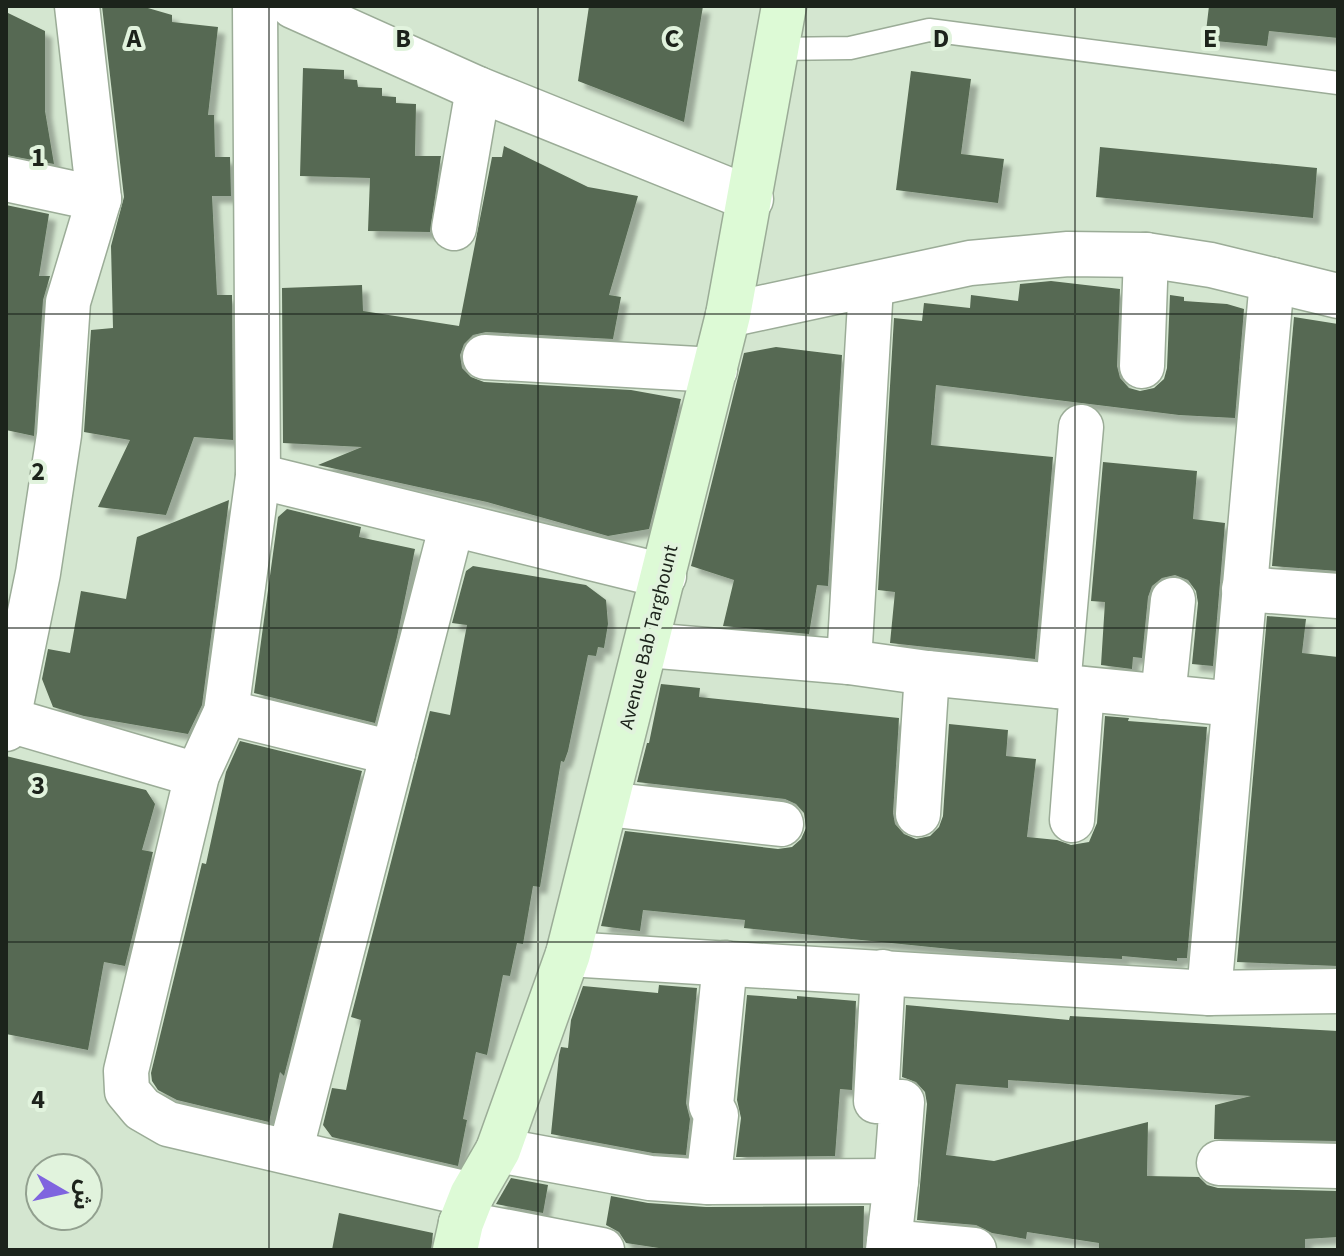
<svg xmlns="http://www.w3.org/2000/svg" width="1344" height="1256" viewBox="0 0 1344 1256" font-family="'Source Sans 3','Noto Sans Arabic',sans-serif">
<defs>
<filter id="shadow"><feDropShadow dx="7" dy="7" stdDeviation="2" flood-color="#0004"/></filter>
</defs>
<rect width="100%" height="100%" fill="#d4e6d0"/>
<g fill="#566952" filter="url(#shadow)">
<path d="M102 6H141L172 15V22L218 27 208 115H214L215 157H230L231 196H212L217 295H232L233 440 194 437 166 515 98 507 130 440 84 432 91 330 113 328 111 246 124 197Z"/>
<path d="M589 6H703L684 122 578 81Z"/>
<path d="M1209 6H1338V38L1269 31 1267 46 1205 40Z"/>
<path d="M6 12 45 31V111L54 164 6 155Z"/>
<path d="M303 68 344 70V79L357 80 358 87 382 88V96L396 97V103L416 104 415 156H441L430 232 368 231 370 178 300 176Z"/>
<path d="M911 71 971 79 961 154 1004 159 998 203 896 190Z"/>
<path d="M504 146 588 187 638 196 609 295 621 297 613 339 486 332 473 335 464 344 460 355 462 368 471 377 484 382 631 390 681 399 649 529 608 536 487 502 318 465 362 447 283 443 282 288 362 285 363 311 459 326 492 157H502Z"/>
<path d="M1100 147 1317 168 1313 218 1096 197Z"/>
<path d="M6 205 49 214 39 276H50L43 300 34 436 6 430Z"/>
<path d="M1051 281 1120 289 1117 366 1120 378 1129 388 1140 391 1154 388 1164 379 1167 368 1170 295 1184 297V301L1227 304 1244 309 1235 418 1179 415 936 385 931 445 1053 457 1035 659 890 643 895 592 878 590 894 318 922 321 924 303 970 308 971 295 1018 301 1020 284Z"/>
<path d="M1294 317 1338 324V571L1272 566Z"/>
<path d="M776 347 842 355 828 586 817 585 809 634 723 626 734 580 691 566 744 353Z"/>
<path d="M1103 462 1197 471 1193 519 1225 523 1213 666 1192 664 1198 603 1196 591 1188 580 1175 575 1162 578 1152 586 1148 597 1142 658 1133 657 1132 669 1101 665 1105 602 1091 601Z"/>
<path d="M229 500 202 705 188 734 84 716 53 707 42 679 48 649 70 653 81 591 126 599 137 537Z"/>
<path d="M287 509 361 527 359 537 415 549 397 637 375 723 254 693 278 517Z"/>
<path d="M473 566 586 585 606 600 608 624 604 648 598 647 596 656 588 655 568 751 564 762 561 761 540 887 533 886 523 944 517 943 510 976 503 975 487 1055 476 1052 463 1119 467 1120 458 1166 332 1137 323 1125 332 1088 346 1090 361 1020 351 1017 430 711 450 715 467 625 452 623 466 571Z"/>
<path d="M1267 616 1306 619 1302 653 1338 657V966L1237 962Z"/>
<path d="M661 684 700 688 699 697 899 718 893 813 895 824 904 834 916 839 930 836 939 827 943 816 949 724 1008 730 1006 756 1036 759 1027 837 1057 840 1071 845 1089 842 1097 823 1105 716 1129 718 1128 721 1207 727 1187 958H1177V961L1122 956V959L960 950 744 928 745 920 643 910 640 931 601 926 625 831 778 849 792 847 801 839 806 828 804 813 796 804 785 799 637 782 647 743H649Z"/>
<path d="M240 741 362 771 284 1076 280 1072 269 1122 177 1100 158 1090 152 1081 151 1073 202 863 206 864 226 772Z"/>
<path d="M6 756 146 790 155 804 142 850 153 852 125 966 104 962 88 1050 6 1034Z"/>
<path d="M659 985 697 988 686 1103 690 1119 686 1155 653 1153 551 1134 559 1055 561 1047 568 1048 571 1020 583 986 658 993Z"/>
<path d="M747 995 797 999V996L856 1001 852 1090 840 1089 835 1156 736 1157 741 1118 737 1100Z"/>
<path d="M906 1005 1069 1020 1070 1016 1338 1031V1141L1214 1139 1215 1105 1251 1096 1008 1080V1088L956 1084 946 1155 994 1161 1148 1122 1147 1176 1199 1177 1207 1185 1218 1188 1338 1191V1237L1305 1239V1250H1099V1243L1027 1232 1026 1239 992 1233 976 1225 917 1220 927 1104 925 1092 916 1082 902 1077Z"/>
<path d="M511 1178 548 1185 543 1213 496 1204Z"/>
<path d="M611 1196 648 1203 706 1207 864 1206 863 1250H672L626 1243 619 1232 606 1225Z"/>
<path d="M339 1213 433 1233 431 1250H332Z"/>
</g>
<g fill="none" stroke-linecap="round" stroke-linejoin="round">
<g stroke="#9bac97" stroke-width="25">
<path id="lane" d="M776 49 850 48 929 30 1338 83"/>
</g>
<g stroke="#9bac97" stroke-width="47">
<g id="street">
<path d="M255 6 258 476 226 712 197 775 126 1071 127 1091 142 1109 168 1124 472 1195"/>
<path d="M293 6 478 89 751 199"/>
<path d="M6 179 99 199"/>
<path d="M454 228 478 89"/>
<path d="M728 315 970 263 1068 254 1146 255 1211 265 1338 296"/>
<path d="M485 357 715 370"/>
<path d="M1142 366 1146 255"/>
<path d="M258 476 664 576"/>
<path d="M1244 589 1338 596"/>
<path d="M647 645 849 662 927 673 1234 704"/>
<path d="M849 662 871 286"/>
<path d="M1058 686 1081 427"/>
<path d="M1163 697 1173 600"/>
<path d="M226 712 393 753"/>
<path d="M6 719 197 775"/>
<path d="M6 729 38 573 59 435 68 302 99 199 77 6"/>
<path d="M607 804 781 824"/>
<path d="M918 814 927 673"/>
<path d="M1072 820 1082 689"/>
<path d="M568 954 1209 993 1338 991"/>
<path d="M883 972 876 1101 902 1102 896 1181"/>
<path d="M1209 993 1272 280"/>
<path d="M498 1150 650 1178 708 1182 896 1181 888 1250"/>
<path d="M290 1152 452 524"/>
<path d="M1219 1163 1338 1166"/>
<path d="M708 1182 716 1115 711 1105 725 963"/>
<path d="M461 1223 602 1250"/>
<path d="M889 1242 974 1250"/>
</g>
</g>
<g stroke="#9bac97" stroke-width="47">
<path id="secondary" d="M455 1250 461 1223 472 1195 498 1150 568 954 728 315 784 6"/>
</g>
<use href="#lane" stroke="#fff" stroke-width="22"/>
<use href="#street" stroke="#fff" stroke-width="44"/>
<use href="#secondary" stroke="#ddfad6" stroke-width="44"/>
</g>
<path fill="none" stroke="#1c231b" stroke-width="2" stroke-opacity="0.55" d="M269 6V1250M538 6V1250M806 6V1250M1075 6V1250M6 314H1338M6 628H1338M6 942H1338"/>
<g text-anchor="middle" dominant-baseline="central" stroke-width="8" stroke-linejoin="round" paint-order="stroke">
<g font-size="20" fill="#1c231b" stroke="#e1f3dd">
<text transform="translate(649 637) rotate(-76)">Avenue Bab Targhount</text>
</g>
</g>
<g font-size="26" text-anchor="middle" font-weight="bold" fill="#1c231b" stroke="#e1f3dd" stroke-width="8" stroke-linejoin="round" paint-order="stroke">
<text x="134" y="47">A</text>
<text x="403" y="47">B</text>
<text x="672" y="47">C</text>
<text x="941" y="47">D</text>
<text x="1210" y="47">E</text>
<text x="38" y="166">1</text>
<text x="38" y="480">2</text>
<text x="38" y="794">3</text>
<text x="38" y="1108">4</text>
</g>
<rect width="1344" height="1256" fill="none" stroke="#1c231b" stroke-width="16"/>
<g transform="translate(64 1192) rotate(99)"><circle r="38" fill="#e1f3dd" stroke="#92a08f" stroke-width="2"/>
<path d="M0-6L14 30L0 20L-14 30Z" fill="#7f64df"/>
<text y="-12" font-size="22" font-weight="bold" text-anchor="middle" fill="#1c231b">ش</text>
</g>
</svg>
